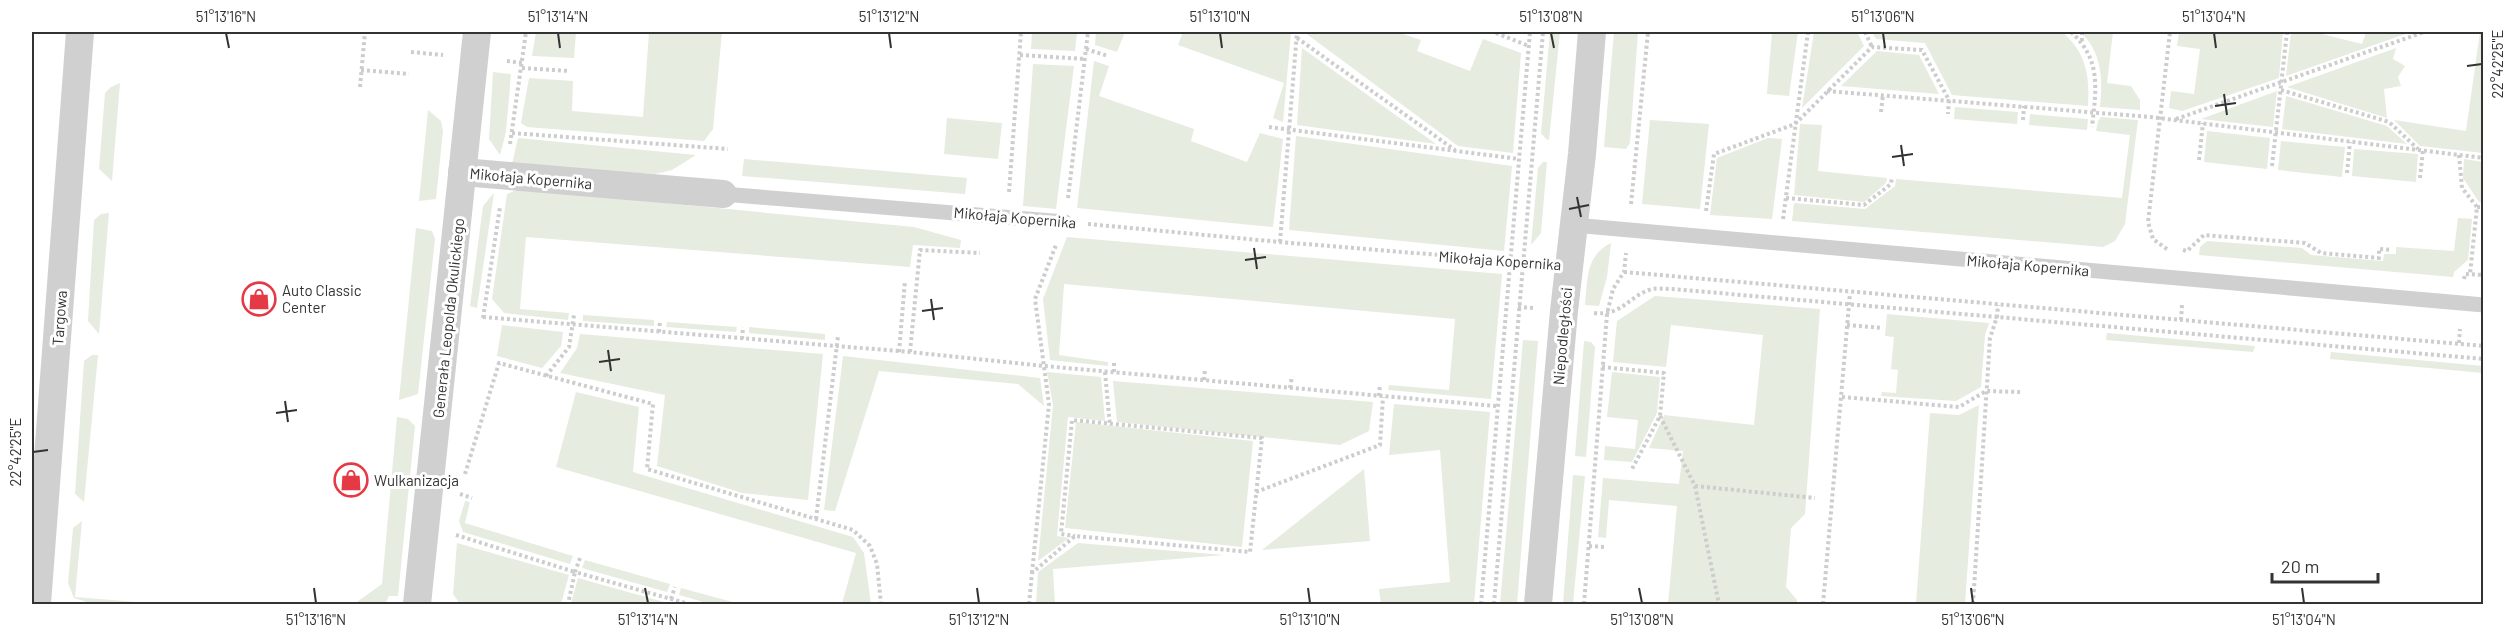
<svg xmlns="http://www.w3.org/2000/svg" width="2515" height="636" viewBox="0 0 2515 636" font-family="Barlow,sans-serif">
<rect width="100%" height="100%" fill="#fff"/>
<g fill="#e6ecdf">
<path d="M536 32H576L574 58 532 56Z"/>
<path d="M649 32H722L713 129 704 141 527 127 521 123 529 78 573 81 572 111 643 117Z"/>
<path d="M1032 32H1077L1075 51 1031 49Z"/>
<path d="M1096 32H1125L1117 52 1095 45Z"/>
<path d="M1183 32H1291L1283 122 1273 118 1284 83 1178 45Z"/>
<path d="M1304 32H1397L1421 40 1417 51 1470 71 1483 39 1521 53 1513 153 1458 146Z"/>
<path d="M1550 32H1560L1549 140 1546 139 1541 133Z"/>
<path d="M1614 32H1638L1630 143 1626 149 1604 147Z"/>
<path d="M1772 32H1798L1789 96 1767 94Z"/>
<path d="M1814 32H1857L1864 46 1802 108Z"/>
<path d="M1872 32H2062C2086 52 2090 76 2088 106L1952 95 1925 43 1876 39Z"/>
<path d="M2080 32H2113L2107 83 2131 86 2140 100V110L2100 107C2103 80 2102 51 2080 32Z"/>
<path d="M2179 32H2283L2279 78 2182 111 2169 108 2171 91 2194 94 2200 49 2177 46Z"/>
<path d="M2291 32H2314L2362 44 2366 32H2411L2286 76Z"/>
<path d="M2480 32H2484L2483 153 2420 146 2394 120 2466 131Z"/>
<path d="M1302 48 1436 144 1297 125Z"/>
<path d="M2396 48 2393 59 2405 66 2398 77 2401 86 2384 89 2387 118 2287 87Z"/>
<path d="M1877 51 1919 55 1939 94 1841 86Z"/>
<path d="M1094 61 1109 66 1099 96 1194 129 1191 141 1247 162 1260 133 1283 139 1273 227 1077 208Z"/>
<path d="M1033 64 1074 66 1056 209 1023 206Z"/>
<path d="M493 72 511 74 506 132 500 155 489 139Z"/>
<path d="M120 83 112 181 99 169 105 93 111 87Z"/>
<path d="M2277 91 2273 127 2201 119Z"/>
<path d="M2286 96 2387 126 2407 144 2282 129Z"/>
<path d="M1955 107 2018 112 2017 124 1954 119Z"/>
<path d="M428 110 441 121 443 131 436 199 419 201Z"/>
<path d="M2030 114 2088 119 2087 130 2029 125Z"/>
<path d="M2101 117 2138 120 2125 224 2115 241 2103 247 1792 221 1794 203 1865 209 1895 186 1896 179 2122 198 2130 135 2096 131 2098 121Z"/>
<path d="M947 118 1002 123 998 159 944 154Z"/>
<path d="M1650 120 1709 124 1700 209 1642 204Z"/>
<path d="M1800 124 1822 125 1818 171 1887 178 1886 183 1864 202 1794 195Z"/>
<path d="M2207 131 2270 138 2267 169 2204 162Z"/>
<path d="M1296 136 1512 166 1504 251 1289 230Z"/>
<path d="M518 138 696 155 672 170 655 174 527 166 512 164Z"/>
<path d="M1768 138 1782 139 1772 219 1710 215 1717 158Z"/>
<path d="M2281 141 2345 147 2342 177 2278 170Z"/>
<path d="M2354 149 2418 154 2416 182 2352 176Z"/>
<path d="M744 159 967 178 965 194 742 176Z"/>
<path d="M2464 159 2483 162V203L2479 202 2463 178Z"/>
<path d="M1543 162H1547L1541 233 1531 245 1538 168Z"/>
<path d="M519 189 914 227 961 240 960 248 913 245 910 267 526 237 520 309 569 313 568 320 504 313 492 299 507 194Z"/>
<path d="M494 193 477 308 470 306 483 206Z"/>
<path d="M109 213 99 334 88 321 94 220 101 214Z"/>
<path d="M2458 218 2472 219 2468 260 2454 272 2453 277 2199 255 2200 247 2207 241 2302 248 2311 255 2383 261 2384 254H2396V247L2454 251Z"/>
<path d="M416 228 432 231 435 239 418 394 399 400Z"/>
<path d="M1067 237 1502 274 1491 399 1388 390 1389 385 1449 390 1455 319 1064 284 1059 355 1108 362V366L1050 360 1043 299Z"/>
<path d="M1611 243 1607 277 1599 306 1585 305C1588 279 1585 256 1611 243Z"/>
<path d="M1655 296 1820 309 1805 514 1791 528 1786 587 1797 600V604H1668L1677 506 1609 500 1606 538 1598 537 1603 478 1679 484 1683 451 1649 448 1664 415 1754 425 1763 335 1671 325 1666 367 1613 362 1617 321Z"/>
<path d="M1887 314 1989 323 1985 335 1981 387 1956 401 1881 396 1882 392 1896 393 1898 370 1891 369 1894 337 1885 336Z"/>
<path d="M583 315 654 320V326L583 321Z"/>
<path d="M667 322 737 327 736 332 666 327Z"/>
<path d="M502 325 563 332 561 346 542 368 497 356Z"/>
<path d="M749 327 825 334V340L749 333Z"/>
<path d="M2107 333 2255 346 2253 352 2106 340Z"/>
<path d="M580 334 823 354 808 500 742 493 657 466 665 395 560 373 577 348Z"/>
<path d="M1523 340 1538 341 1517 604H1500Z"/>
<path d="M1584 341 1591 342 1595 347 1586 457 1575 456Z"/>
<path d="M2331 352 2483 366V373L2330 359Z"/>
<path d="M92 355H98L84 502 75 494 84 361Z"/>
<path d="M843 356 1040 378 1044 406 1018 384 879 371 835 511 824 510Z"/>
<path d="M1047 372 1101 377 1105 421 1068 417 1057 536 1069 538 1038 561 1053 405Z"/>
<path d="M1612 372 1660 377 1657 413 1632 462 1604 460 1605 446 1635 449 1638 420 1607 417Z"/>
<path d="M1113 381 1373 402 1369 431 1340 445 1117 422Z"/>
<path d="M576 392 639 407 633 472 853 537 864 553 871 604H842L856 553 556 467Z"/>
<path d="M1394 404 1490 412 1474 604H1381L1379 589 1450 582 1440 450 1389 455Z"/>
<path d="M1979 405 1965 604H1916L1930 413 1959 415Z"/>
<path d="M397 417 408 419 415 426 398 596H389L385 604H354L382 584Z"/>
<path d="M1076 422 1253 441 1242 547 1065 528Z"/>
<path d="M1364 469 1370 541 1262 550Z"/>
<path d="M1573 475 1585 476 1573 604H1563Z"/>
<path d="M465 501 470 502 465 523 573 556 570 564 463 532 459 521Z"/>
<path d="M82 521 75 597 161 604H93L74 598 68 583 73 528Z"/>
<path d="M457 543 569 575 561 604H460L453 594Z"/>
<path d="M1078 543 1224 555 1053 569 1055 604H1036L1038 572Z"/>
<path d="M585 560 670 584 667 592 582 568Z"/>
<path d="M578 578 671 604H571Z"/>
<path d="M681 588 740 604H710L679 595Z"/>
</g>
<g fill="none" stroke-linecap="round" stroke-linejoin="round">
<g stroke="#cdcdcd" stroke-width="4" stroke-dasharray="3 3" stroke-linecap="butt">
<path d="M1865 32 1872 47"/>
<path d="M2071 32C2102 60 2096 90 2092 127"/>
<path d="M2082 32V41"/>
<path d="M1496 33 1529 46"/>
<path d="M1297 38 1455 150"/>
<path d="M1086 49 1108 56"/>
<path d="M411 52 443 55"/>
<path d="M1020 55 1085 59"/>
<path d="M507 61 523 63"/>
<path d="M522 68 569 71"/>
<path d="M361 70 409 74"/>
<path d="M360 87 365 32"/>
<path d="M2281 90 2389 122 2418 149"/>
<path d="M1827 91 2150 117 2484 158"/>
<path d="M1881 112 1883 95"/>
<path d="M2176 119 2424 32"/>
<path d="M2023 120 2024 106"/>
<path d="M1269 127 1519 159"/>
<path d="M512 133 728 149"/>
<path d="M510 144 526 32"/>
<path d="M2459 155 2462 188 2477 207 2470 274"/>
<path d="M2199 160 2203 123"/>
<path d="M2272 166 2287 32"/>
<path d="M2347 173 2350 142"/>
<path d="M2420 178 2423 150"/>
<path d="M1009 192 1021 32"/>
<path d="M1068 198 1088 32"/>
<path d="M1786 198 1864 205 1891 184 1892 177"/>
<path d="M1631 204 1648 32"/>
<path d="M2477 207H2484"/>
<path d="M1706 211 1714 154 1795 124 1872 47 1922 50 1949 100 1948 114"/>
<path d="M1783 219 1808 32"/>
<path d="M1088 224 1280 242 1538 263"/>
<path d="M1280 242 1297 32"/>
<path d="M2167 249 2153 239 2148 222 2170 32"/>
<path d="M2183 250 2187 251 2204 235 2305 243 2321 253 2379 258V249L2391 250"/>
<path d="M1624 272 2484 346"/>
<path d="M2464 279 2465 274 2484 275"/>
<path d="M1518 307 1533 308"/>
<path d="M1594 313C1623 316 1628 296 1652 289 1658 288 1665 289 1672 289L2484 359"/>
<path d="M483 317 910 352 1044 366 1496 406"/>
<path d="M483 318 500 207"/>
<path d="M2181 320 2182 305"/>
<path d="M1847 325 1883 328"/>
<path d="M659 332 660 321"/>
<path d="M742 339 743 327"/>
<path d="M2459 343 2460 329"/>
<path d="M899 352 905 281"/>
<path d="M910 352 920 250 980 253"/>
<path d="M1602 367 1664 373 1660 416 1632 469"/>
<path d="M1105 372 1110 426"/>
<path d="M1114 372V361"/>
<path d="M546 376 569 347 574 315"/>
<path d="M1204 380 1205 369"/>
<path d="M1290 388 1292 376"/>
<path d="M1379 396 1380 384"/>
<path d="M1842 397 1959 407 1986 391 2020 392"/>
<path d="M1660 416 1695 486 1719 604"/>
<path d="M465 474 499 363 653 404 647 469 853 530 870 546 877 564 881 604"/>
<path d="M1695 486 1815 498"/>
<path d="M1256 492 1380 445 1383 397"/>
<path d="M460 494 472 498"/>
<path d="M816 519 838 336"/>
<path d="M456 535 575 572 568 604"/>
<path d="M1589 546 1605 547"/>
<path d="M580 558 575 572 689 604"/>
<path d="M1032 573 1049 404 1035 299 1056 245"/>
<path d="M671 599 675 587"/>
<path d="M1029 604 1032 573 1075 536 1250 552 1262 438 1072 420 1061 534 1075 536"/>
<path d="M1481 604 1530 32"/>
<path d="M1494 604 1543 32"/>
<path d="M1584 604 1607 314 1613 289 1624 272 1626 253"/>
<path d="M1823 604 1850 293"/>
<path d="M1973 604 1990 338 1997 317 1998 305"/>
</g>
<g stroke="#d0d0d0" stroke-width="15">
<path d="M723 194 1065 222"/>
<path d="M1573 225 2484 305"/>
</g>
<g stroke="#d0d0d0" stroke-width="28">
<path d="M462 172 723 194"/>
<path d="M37 604 80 32"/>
<path d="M417 604 477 32"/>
<path d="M1538 604 1564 311 1582 154 1592 32"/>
</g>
</g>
<path fill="none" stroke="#333" stroke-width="2" d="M226 33 229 48M558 33 560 48M889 33 891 48M1220 33 1222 48M1551 33 1554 48M1883 33 1885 48M2214 33 2216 48M2467 66 2482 64M2224 94 2227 115M2215 106 2236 103M1901 145 1904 166M1892 157 1913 154M1577 197 1581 217M1569 209 1589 205M1254 248 1257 269M1245 260 1266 257M931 299 934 320M922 311 943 308M608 350 611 371M599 362 620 359M285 401 288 422M276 413 297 410M33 452 48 450M314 588 316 603M645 588 648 603M977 588 979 603M1308 588 1310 603M1639 588 1642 603M1971 588 1973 603M2302 588 2304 603"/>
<defs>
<g id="shop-ring" transform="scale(1.725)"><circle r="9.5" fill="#fff" stroke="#e63946" stroke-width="1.5"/><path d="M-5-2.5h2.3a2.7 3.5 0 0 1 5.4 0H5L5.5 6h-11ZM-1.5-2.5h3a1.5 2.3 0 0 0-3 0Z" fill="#e63946"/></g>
</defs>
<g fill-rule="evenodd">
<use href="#shop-ring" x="259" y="299"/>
<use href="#shop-ring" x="351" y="480"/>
</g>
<g text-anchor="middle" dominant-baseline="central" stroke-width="6" stroke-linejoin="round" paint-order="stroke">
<g font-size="15" fill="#333" stroke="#fff">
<text transform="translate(531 178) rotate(5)">Mikołaja Kopernika</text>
<text transform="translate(1015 217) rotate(5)">Mikołaja Kopernika</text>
<text transform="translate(1500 260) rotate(4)">Mikołaja Kopernika</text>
<text transform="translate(2028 265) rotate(5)">Mikołaja Kopernika</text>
<text transform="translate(59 318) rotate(-86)">Targowa</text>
<text transform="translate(448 318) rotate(-84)">Generała Leopolda Okulickiego</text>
<text transform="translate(1562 336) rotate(-85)">Niepodległości</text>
</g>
<g font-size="15" fill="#333" stroke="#fff" text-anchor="start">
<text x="282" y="290">Auto Classic<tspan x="282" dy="17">Center</tspan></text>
<text x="374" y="480">Wulkanizacja</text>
</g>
</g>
<rect width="2515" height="636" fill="none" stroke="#ffffff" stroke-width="66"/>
<path d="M2272 573v9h106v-9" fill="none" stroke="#333333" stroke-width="3"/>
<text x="2281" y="573" font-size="18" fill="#333333" stroke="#ffffff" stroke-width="4.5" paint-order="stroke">20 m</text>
<rect x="33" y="33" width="2449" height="570" fill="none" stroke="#333" stroke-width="2"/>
<g font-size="15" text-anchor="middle" fill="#333">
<text x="226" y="22">51°13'16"N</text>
<text x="558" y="22">51°13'14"N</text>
<text x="889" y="22">51°13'12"N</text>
<text x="1220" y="22">51°13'10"N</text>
<text x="1551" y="22">51°13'08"N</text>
<text x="1883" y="22">51°13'06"N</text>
<text x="2214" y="22">51°13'04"N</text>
<text transform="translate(2498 64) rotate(-90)" y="5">22°42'25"E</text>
<text transform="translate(16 452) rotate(-90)" y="5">22°42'25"E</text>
<text x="316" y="625">51°13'16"N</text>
<text x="648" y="625">51°13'14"N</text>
<text x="979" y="625">51°13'12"N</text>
<text x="1310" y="625">51°13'10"N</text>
<text x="1642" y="625">51°13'08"N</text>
<text x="1973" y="625">51°13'06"N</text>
<text x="2304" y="625">51°13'04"N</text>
</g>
</svg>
